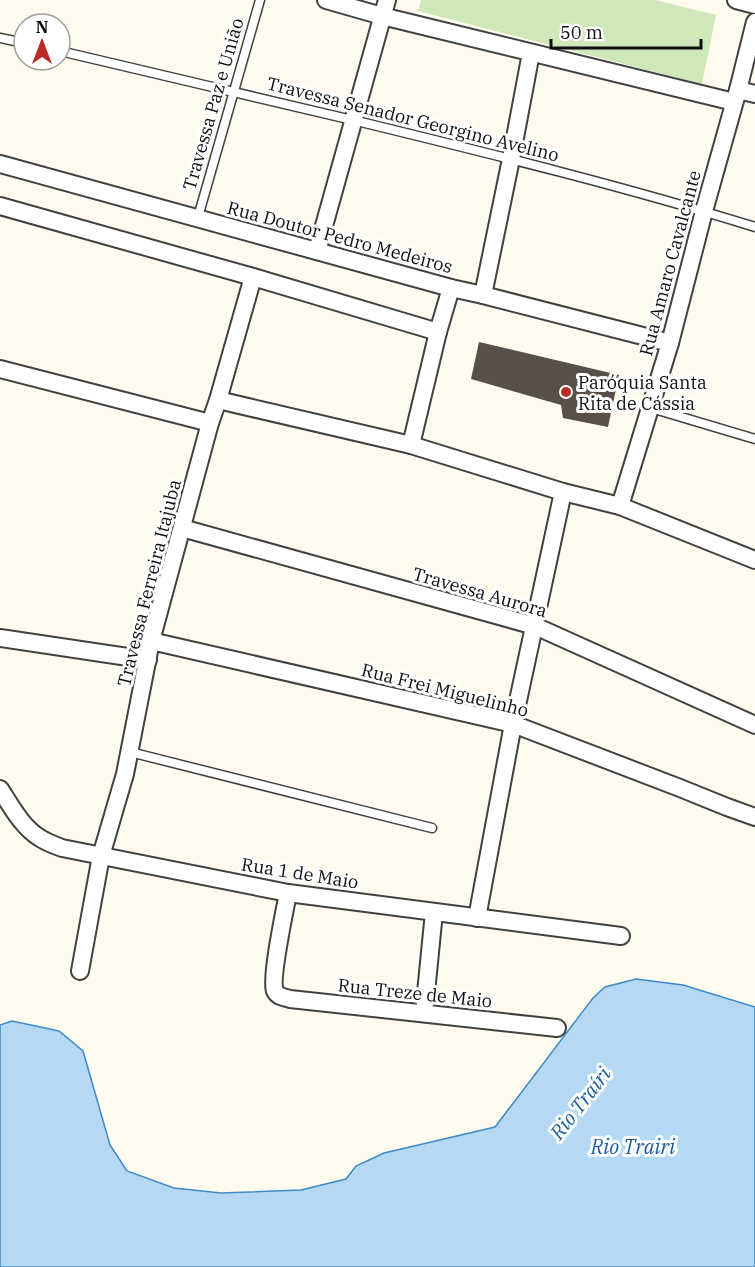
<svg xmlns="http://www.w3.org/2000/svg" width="755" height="1267" viewBox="0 0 755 1267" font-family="'IBM Plex Serif',serif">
<rect width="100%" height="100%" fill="#fffcef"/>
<path fill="#cfe8b9" d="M421 0H655L716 15 702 84 418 11Z"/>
<path fill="#b5d9f4" stroke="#3e8ac9" stroke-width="1.5" d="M636 979 683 985 755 1007V1267H0V1025L12 1021 59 1031 83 1051 110 1145 127 1171 174 1188 221 1193 301 1190 346 1179 356 1166 384 1153 495 1127 593 998 605 987Z"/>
<path fill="#564f4a" d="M479 342 619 375 608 427 563 418 561 405 471 379Z"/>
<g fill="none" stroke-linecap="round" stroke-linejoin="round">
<g stroke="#414141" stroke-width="11">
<g id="lane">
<path d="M0 38 24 43"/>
<path d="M60 51C162 75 263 99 365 123 496 155 626 187 755 227"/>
<path d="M198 217 260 0"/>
<path d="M651 408 755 439"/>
<path d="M130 752 432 828"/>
</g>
</g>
<g stroke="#414141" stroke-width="20">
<g id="street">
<path d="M326 0 382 16 734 102"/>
<path d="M736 0 755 5"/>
<path d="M738 90 755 94"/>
<path d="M0 164 451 288 483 295 670 343"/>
<path d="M0 206 253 277 438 332"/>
<path d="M317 251 387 0"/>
<path d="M483 295 511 159 531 53"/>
<path d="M0 369 210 423"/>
<path d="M218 400 411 445 563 492 620 506 755 560"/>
<path d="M411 445 438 332 451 288"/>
<path d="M620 506 670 343 704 211 738 90 755 22"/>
<path d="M182 528 535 626 755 725"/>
<path d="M0 638 148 660"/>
<path d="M151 641 513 724 680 788 727 807 755 817"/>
<path d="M0 789C11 806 22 827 40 838 46 842 54 845 62 848L288 893 621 936"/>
<path d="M288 893C285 909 270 980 275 991 278 997 284 997 290 999L557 1028"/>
<path d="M477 918 513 724 563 492"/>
<path d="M80 971 101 856 125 774 151 641 210 423 218 400 253 277"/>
<path d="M424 1013 434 912"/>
</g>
</g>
<use href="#lane" stroke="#fff" stroke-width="8"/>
<use href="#street" stroke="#fff" stroke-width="16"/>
</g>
<circle fill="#ba2a29" stroke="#fff" stroke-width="2" cx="566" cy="392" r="6"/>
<g text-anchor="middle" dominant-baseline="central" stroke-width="6" stroke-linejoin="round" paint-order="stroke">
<g font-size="18" fill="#0e0e0e" stroke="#fff">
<text transform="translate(213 104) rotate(-74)">Travessa Paz e União</text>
<text transform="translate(413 119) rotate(14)">Travessa Senador Georgino Avelino</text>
<text transform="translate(340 237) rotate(15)">Rua Doutor Pedro Medeiros</text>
<text transform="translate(670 263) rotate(-75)">Rua Amaro Cavalcante</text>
<text transform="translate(149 583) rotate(-76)">Travessa Ferreira Itajuba</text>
<text transform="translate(480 592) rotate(16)">Travessa Aurora</text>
<text transform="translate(445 690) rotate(14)">Rua Frei Miguelinho</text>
<text transform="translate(300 873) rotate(9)">Rua 1 de Maio</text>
<text transform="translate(415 993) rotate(6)">Rua Treze de Maio</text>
</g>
<g font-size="18" fill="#0e0e0e" stroke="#fff" text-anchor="start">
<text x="578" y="382">Paróquia Santa<tspan x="578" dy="21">Rita de Cássia</tspan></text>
</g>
<g font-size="20" font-style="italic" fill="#1a5d9c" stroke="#fff">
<text transform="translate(580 1103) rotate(-52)">Rio Traíri</text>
<text x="633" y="1146">Rio Trairi</text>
</g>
</g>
<g transform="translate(42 42)"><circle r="28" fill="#ffffff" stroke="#9f9f9f" stroke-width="1.5"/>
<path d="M0-4.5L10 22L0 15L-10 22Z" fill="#ba2a29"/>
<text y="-9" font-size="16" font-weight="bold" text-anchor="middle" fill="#0e0e0e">N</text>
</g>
<path d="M551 39v9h150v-9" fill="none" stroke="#0e0e0e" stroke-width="3"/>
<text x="560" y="39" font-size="18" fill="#0e0e0e" stroke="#ffffff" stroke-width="4.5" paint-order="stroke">50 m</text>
</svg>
